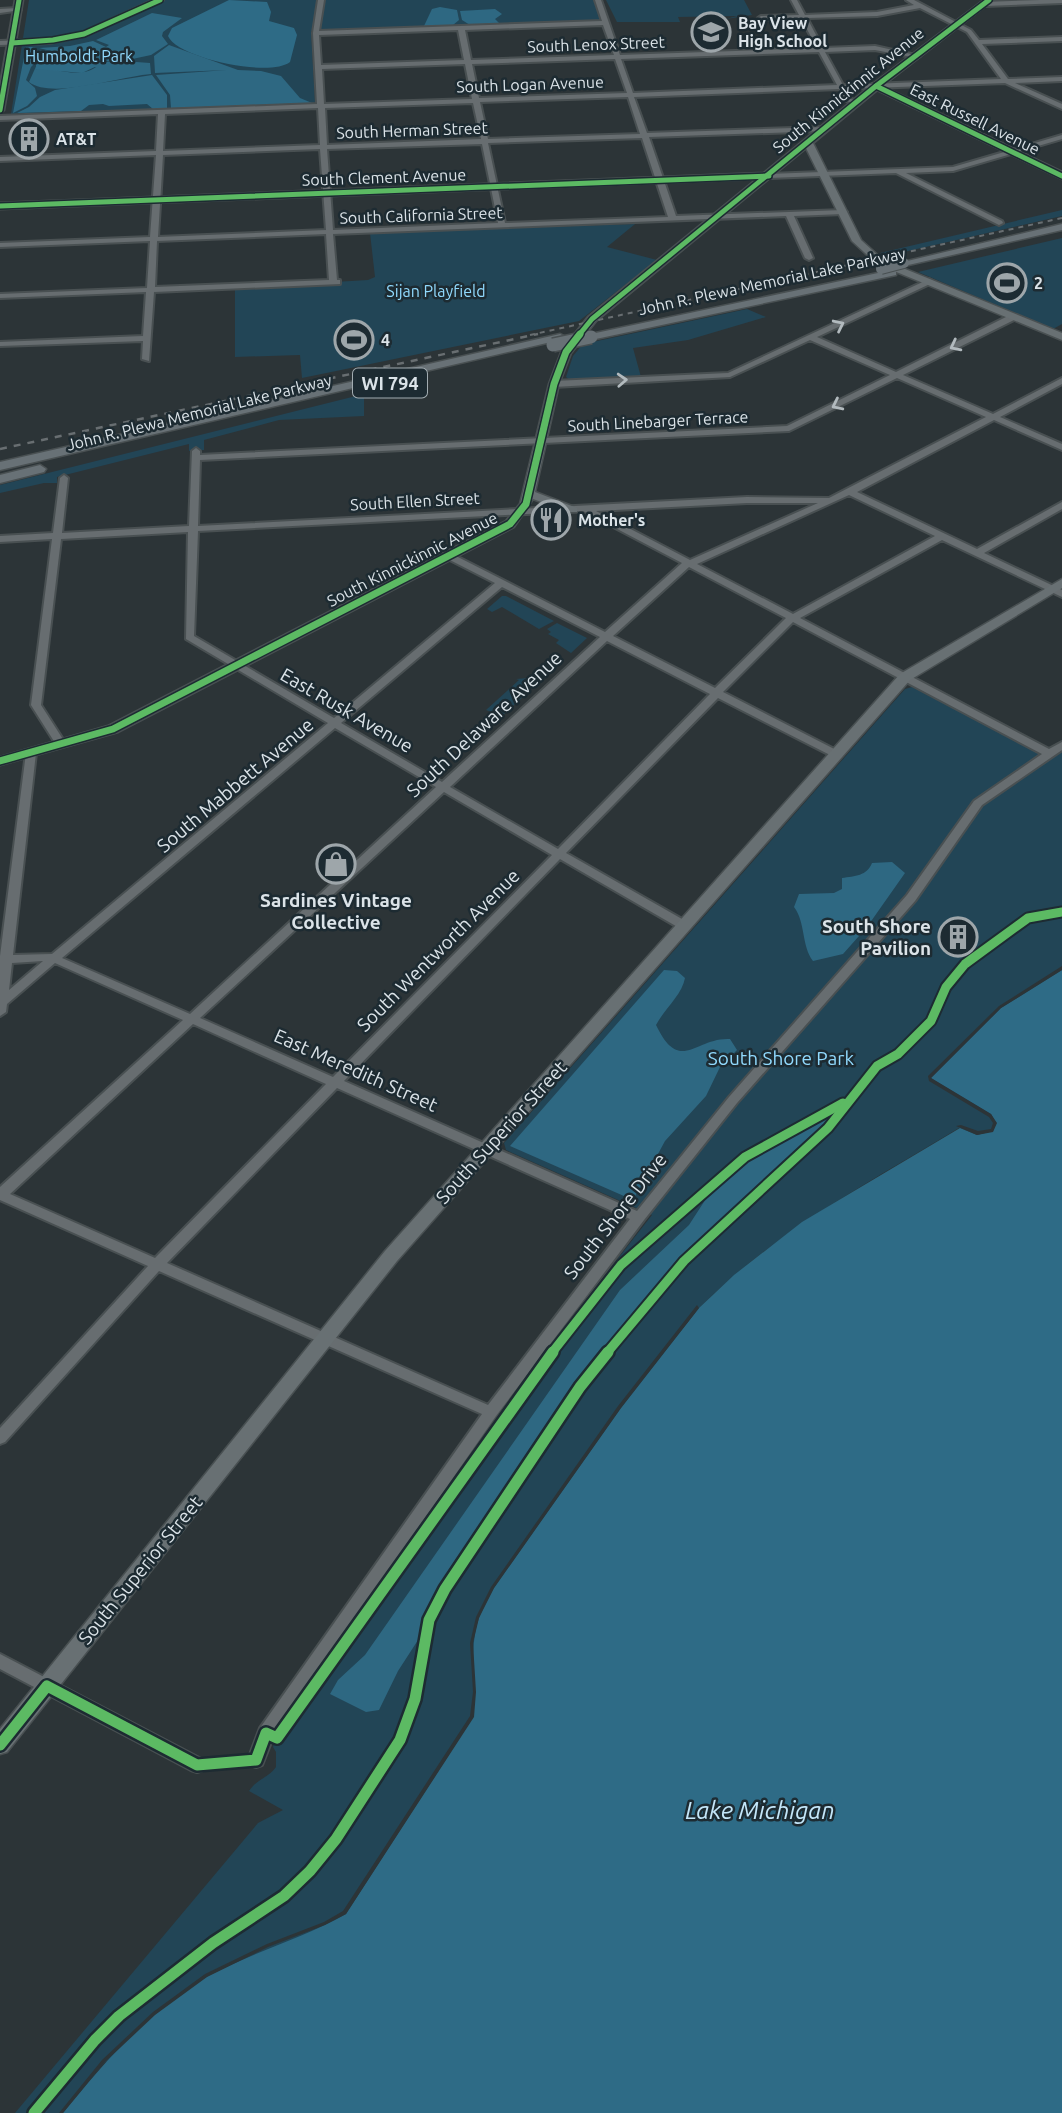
<svg xmlns="http://www.w3.org/2000/svg" width="1062" height="2113" viewBox="0 0 1062 2113" font-family="Ubuntu,sans-serif">
<rect width="100%" height="100%" fill="#2c3437"/>
<g fill="#224556">
<path d="M29 0H594L602 20 311 31 315 102 312 104 11 114Z"/>
<path d="M606 0H744L752 15 726 19 737 16 678 17 680 22H617Z"/>
<path d="M1062 210V216L886 256 880 253Z"/>
<path d="M635 224 607 247 657 260 579 321 302 378 300 355 235 357V288L368 280 375 277 370 233Z"/>
<path d="M1062 238V324L1053 329 918 272Z"/>
<path d="M747 309 766 317 688 340 633 348 641 377 570 380 566 377 573 356 583 344Z"/>
<path d="M380 390H391L364 397V416L279 420 204 440V450L189 451V444L57 477V483H44L0 493V485Z"/>
<path d="M502 596H506L554 621 539 629 502 607 492 612 487 609Z"/>
<path d="M557 623 587 638 571 653 556 643 559 640 548 634 551 632 547 629Z"/>
<path d="M529 678 539 682 523 692 526 694 502 716 486 710 519 680 516 679Z"/>
<path d="M912 687 1051 759 1062 752V970L1001 1008 991 1114 997 1123 993 1132 977 1135 959 1128C863 1186 763 1238 686 1322L474 1717 346 1914 104 2063 63 2113H15L258 1823 283 1810 249 1791C257 1779 268 1778 276 1767V1752L273 1747 279 1727C401 1554 521 1380 652 1215L506 1150 504 1143 905 689Z"/>
</g>
<g fill="#2e6882" fill-rule="evenodd">
<path d="M440 7 457 10 459 20 453 25 424 26 432 9Z"/>
<path d="M495 9 502 14 495 19 499 23 470 25 462 20 460 11Z"/>
<path d="M152 13 182 18 163 32 162 36 168 44 151 55 123 61 150 63 151 74C122 76 52 100 29 82L42 53 94 62H115L82 59 39 48 70 46 93 41 106 47 109 45 96 40ZM44 58 65 59 96 67C79 79 55 69 36 65Z"/>
<path d="M169 45 238 70 261 71 281 76 300 98 312 103 171 108 170 95 156 75 227 70 155 73 154 56Z"/>
<path d="M26 47H35L39 52V59L31 67 26 80 35 88 37 96 27 106 13 113Z"/>
<path d="M152 75 167 95V108L153 109 147 104 109 106 103 104 89 105 81 111 17 113 29 107 40 97 55 90Z"/>
<path d="M892 862 905 873 867 927 843 954 813 961C801 945 806 923 794 907L799 894 834 893 842 889V878C855 876 867 876 872 863Z"/>
<path d="M664 970 677 971 685 978C682 995 665 1008 656 1025 680 1075 695 1037 730 1039L737 1050 720 1067 706 1096 665 1141 633 1200 510 1146Z"/>
<path d="M830 1113 833 1115 801 1151 731 1211 662 1278 595 1361 443 1585 420 1637 398 1671 379 1710 366 1712 330 1694 338 1680 365 1655 620 1290 689 1225 711 1191 746 1158Z"/>
</g>
<g fill="#2e6b86">
<path d="M229 0 267 2 271 12 269 21 294 28 297 35 290 62C270 78 177 58 168 36L172 28Z"/>
<path d="M51 56 97 66 82 73 36 69V65Z"/>
<path d="M1062 970V2113H63C105 2062 151 2007 210 1975 254 1952 303 1938 346 1914L473 1717C477 1685 468 1649 479 1618 483 1608 489 1598 494 1588L621 1408 699 1308 734 1275 802 1222 960 1128 977 1135 993 1131 996 1123 991 1114 931 1078 1001 1008Z"/>
</g>
<g fill="#2c3437">
<path d="M1062 966V970L1001 1008 931 1078 991 1114 997 1123 993 1132 977 1135 956 1126 961 1125 978 1131 991 1129 993 1123 989 1117 929 1081 928 1076 999 1006Z"/>
<path d="M697 1305 699 1308 621 1408 494 1588 479 1618 473 1643 476 1692 474 1717 346 1914 325 1925 268 1947 207 1977 155 2015 104 2063 63 2113H59L102 2060 153 2012 205 1974 267 1944 324 1922 343 1911 470 1716 473 1692 470 1643 476 1617 491 1587 618 1406Z"/>
</g>
<g fill="none" stroke-linecap="round" stroke-linejoin="round">
<g stroke="#495052" stroke-width="4">
<g id="street">
<path d="M154 0H163L87 35 49 43 0 45V41L49 39 82 33Z"/>
<path d="M318 0H324L319 31 602 21 595 0H601L620 55 817 48 801 18 761 20 758 18 761 16 799 15 791 0H797L805 15 877 12 914 5 906 0H914L971 30 979 40 1062 37V41L982 44 1008 79 1062 77V81L1015 83 1062 104V109L1005 83 845 89 851 99 859 101 860 102 857 104 846 101 839 89 634 97 647 133 825 127 828 129 825 131 649 137 676 216 843 210 847 212 843 214 794 216 813 258 809 260 805 258 786 216 333 234 337 280H340V284L154 292 149 361 142 359 143 341 0 346V342L143 336 146 292 0 298V294L147 288 150 241 0 247V243L150 237 156 155 0 161V157L156 151 158 114 0 120V116L317 104 313 33ZM920 8 967 32 1001 79 843 85 825 52 875 50 917 58 920 56 875 46 823 48 807 18 877 16ZM603 25 614 55 471 60 465 30ZM458 30 464 60 321 65 319 35ZM819 52 837 85 633 93 621 59ZM615 59 627 93 479 98 472 64ZM465 64 472 99 324 104 322 69ZM628 97 640 134 488 139 480 102ZM473 103 481 139 327 145 325 108ZM318 108 320 145 163 151 165 114ZM642 138 668 217 505 223 488 143ZM482 144 498 223 333 230 327 149ZM320 149 326 230 158 237 163 155ZM326 234 329 280 155 287 157 241Z"/>
<path d="M1040 0H1062V3L985 6 982 4 985 2Z"/>
<path d="M0 9 18 8 21 10 0 13Z"/>
<path d="M1062 135V139L953 171 906 173 1002 221 1003 223 999 225 896 173 769 178 765 176 769 174 953 167Z"/>
<path d="M929 279 933 281 932 283 817 337 896 372 1010 315H1016V319L903 375 993 414 1062 378V384L1000 417 1062 444V450L994 420 857 492 977 549 1062 502V509L984 553 1062 590V597L942 540 800 618 1049 749 1062 742V750L982 805 915 901 737 1103 644 1220 496 1416 273 1737 262 1765 256 1767 250 1765 248 1760 260 1728 482 1414 159 1271 5 1442 0 1444V1428L148 1266 0 1200V1187L183 1020 55 963 7 1004 6 1012 0 1016V956L26 753 31 750 36 753 13 955 52 954 328 723 186 639 188 532 61 539 41 705 66 744 65 746H57L31 705 52 539 0 542V536L53 533 60 478 64 475 68 478 62 533 189 526 192 451 196 448 200 451V455L787 426 890 375 810 340 730 377 554 387 550 384 554 381 728 373ZM897 378 986 417 829 498 747 497 198 526 200 460 789 431ZM849 495 935 536 793 614 697 564ZM747 503H818L690 560 596 511ZM583 511 682 563 605 632 452 554H446V558L495 583 334 718 194 636 198 531ZM689 567 786 618 715 688 613 636ZM502 587 600 637 442 782 341 723ZM793 622 1042 754 974 801 907 895 729 1097 637 1211 344 1081 560 859 681 929H689L691 926 689 923 566 853 718 698 832 756H840L841 754 840 752 723 692ZM607 641 710 694 558 849 450 787ZM335 728 436 787 190 1014 62 958ZM444 792 552 855 333 1077 200 1018ZM43 961 9 990 12 963ZM193 1024 326 1084 155 1258 10 1194ZM337 1088 630 1219 488 1405 167 1263Z"/>
<path d="M0 1654 203 1760 205 1765 203 1770 197 1772 191 1770 0 1669Z"/>
</g>
</g>
<g stroke="#495052" stroke-width="3">
<g id="secondary">
<path d="M15 0H23L4 110 0 113V85Z"/>
<path d="M984 0H993L882 86 1062 172V179L877 90 813 143 861 240 883 260 1062 333V340L877 264 852 241 806 148 596 321 571 353 559 384 535 492 577 508V512H569L533 499 514 527 118 732 0 765V757L108 726 506 521 520 504 549 384 562 350 588 317 757 179 0 209V203L764 173 873 84Z"/>
<path d="M1062 579V588L910 680 397 1261 7 1752 0 1754V1729L385 1251 900 674Z"/>
</g>
</g>
<g stroke="#495052" stroke-width="3">
<g id="primary">
<path d="M1062 224V230L904 266 899 263Z"/>
<path d="M892 270 896 271V275L591 340 585 337 591 334Z"/>
<path d="M560 334 566 337 564 339 0 470V462Z"/>
<path d="M40 465 46 469 44 472 0 483V475Z"/>
</g>
</g>
<use href="#street" fill="#676d70" fill-rule="evenodd"/>
<use href="#secondary" fill="#687073" fill-rule="evenodd"/>
<use href="#primary" fill="#687176" fill-rule="evenodd"/>
<path stroke="#686e71" stroke-width="2" stroke-dasharray="5 5" stroke-linecap="butt" d="M530 335 1062 218"/>
<path stroke="#686e71" stroke-width="2.5" stroke-dasharray="7 7" stroke-linecap="butt" d="M0 449 538 334"/>
<g stroke="#495052" stroke-width="12" stroke-linecap="butt">
<path id="primary-bridge-far1" d="M881 269 904 263"/>
</g>
<g stroke="#495052" stroke-width="16" stroke-linecap="butt">
<path id="primary-bridge" d="M553 345 591 337"/>
</g>
<use href="#primary-bridge-far1" stroke="#687176" stroke-width="10"/>
<use href="#primary-bridge" stroke="#687176" stroke-width="13"/>
<g stroke="#1d2b32" stroke-width="8">
<g id="cycleway-far3">
<path d="M12 43 53 40 84 34 160 0"/>
<path d="M876 86 1062 176"/>
<path d="M0 110 19 0"/>
<path d="M0 206 769 176"/>
<path d="M579 335 592 319 876 86 989 0"/>
</g>
</g>
<g stroke="#1d2b32" stroke-width="10">
<path id="cycleway-far2" d="M0 761 113 729 510 524 526 504 554 384 566 352 580 334"/>
</g>
<g stroke="#1d2b32" stroke-width="13">
<g id="cycleway-far1">
<path d="M551 1354 621 1265 745 1157 843 1103"/>
<path d="M606 1354 684 1261 828 1128 877 1066 898 1054 931 1021 946 987 965 964 1028 918 1062 912"/>
</g>
</g>
<g stroke="#1d2b32" stroke-width="16">
<g id="cycleway">
<path d="M0 1745 47 1686 197 1765 256 1760 266 1733 277 1738 553 1352"/>
<path d="M34 2113 95 2040 119 2016 213 1943 284 1896 310 1871 336 1839 400 1740 415 1699 429 1620 445 1589 580 1387 608 1352"/>
</g>
</g>
<use href="#cycleway-far3" stroke="#5cba63" stroke-width="5"/>
<use href="#cycleway-far2" stroke="#5cba63" stroke-width="7"/>
<use href="#cycleway-far1" stroke="#5cba63" stroke-width="9"/>
<use href="#cycleway" stroke="#5cba63" stroke-width="11"/>
</g>
<defs><path id="oneway-chevron" d="M-2-3.5L2.5 0L-2 3.5" fill="none" stroke-width="1.6" stroke-linecap="round" stroke-linejoin="round" transform="scale(1.75)"/></defs>
<g stroke="#b2babe">
<use href="#oneway-chevron" transform="translate(839 325) rotate(-26)"/>
<use href="#oneway-chevron" transform="translate(955 346) rotate(153)"/>
<use href="#oneway-chevron" transform="translate(622 380) rotate(-3)"/>
<use href="#oneway-chevron" transform="translate(837 405) rotate(154)"/>
</g>
<defs>
<g id="school-ring" transform="scale(2.0125)"><circle r="9.5" fill="#1d2b32" stroke="#9ea6aa" stroke-width="1.5"/><path d="M0-5L7-2L0 1L-7-2ZM-4 1L0 2.5L4 1V4Q0 6-4 4Z" fill="#9ea6aa"/></g>
<g id="building-ring" transform="scale(2.0125)"><circle r="9.5" fill="#1d2b32" stroke="#9ea6aa" stroke-width="1.5"/><path d="M-4-6H4V6H1V3H-1V6H-4ZM-2.5-4.3h1.7v1.8h-1.7ZM.8-4.3h1.7v1.8H.8ZM-2.5-1h1.7V.8h-1.7ZM.8-1h1.7V.8H.8Z" fill="#9ea6aa"/></g>
<g id="stadium-ring" transform="scale(2.0125)"><circle r="9.5" fill="#1d2b32" stroke="#9ea6aa" stroke-width="1.5"/><path d="M0-5a6.5 5 0 1 0 0 10a6.5 5 0 1 0 0-10ZM-3.5-1.8h7v3.6h-7Z" fill="#9ea6aa"/></g>
<g id="restaurant-ring" transform="scale(2.0125)"><circle r="9.5" fill="#1d2b32" stroke="#9ea6aa" stroke-width="1.5"/><path d="M-5-6h1v4h1v-4h1v4h1v-4h1v5L-1.5 .5V6h-2V.5L-5-1ZM5-6V6H3V1.5H1.5Q1.5-4 5-6Z" fill="#9ea6aa"/></g>
<g id="shop-ring" transform="scale(2.0125)"><circle r="9.5" fill="#1d2b32" stroke="#9ea6aa" stroke-width="1.5"/><path d="M-5-2.5h2.3a2.7 3.5 0 0 1 5.4 0H5L5.5 6h-11ZM-1.5-2.5h3a1.5 2.3 0 0 0-3 0Z" fill="#9ea6aa"/></g>
</defs>
<g fill-rule="evenodd">
<use href="#school-ring" x="711" y="32"/>
<use href="#building-ring" x="29" y="139"/>
<use href="#stadium-ring" x="1007" y="283"/>
<use href="#stadium-ring" x="354" y="340"/>
<use href="#restaurant-ring" x="551" y="520"/>
<use href="#shop-ring" x="336" y="864"/>
<use href="#building-ring" x="958" y="937"/>
</g>
<g text-anchor="middle" dominant-baseline="central" stroke-width="5" stroke-linejoin="round" paint-order="stroke">
<g font-size="16" font-weight="bold" fill="#dbe3e8" stroke="#1d2b32" text-anchor="start">
<text x="738" y="23">Bay View<tspan x="738" dy="18">High School</tspan></text>
<text x="56" y="139">AT&amp;T</text>
<text x="1034" y="283">2</text>
<text x="381" y="340">4</text>
<text x="578" y="520">Mother's</text>
</g>
<g font-size="16" fill="#dbe3e8" stroke="#1d2b32">
<text transform="translate(596 44) rotate(-2)">South Lenox Street</text>
<text transform="translate(530 84) rotate(-2)">South Logan Avenue</text>
<text transform="translate(848 90) rotate(-39)">South Kinnickinnic Avenue</text>
<text transform="translate(975 119) rotate(26)">East Russell Avenue</text>
<text transform="translate(412 130) rotate(-2)">South Herman Street</text>
<text transform="translate(384 177) rotate(-2)">South Clement Avenue</text>
<text transform="translate(421 215) rotate(-2)">South California Street</text>
<text transform="translate(772 281) rotate(-12)">John R. Plewa Memorial Lake Parkway</text>
<text transform="translate(199 412) rotate(-14)">John R. Plewa Memorial Lake Parkway</text>
<text transform="translate(658 421) rotate(-3)">South Linebarger Terrace</text>
<text transform="translate(415 501) rotate(-3)">South Ellen Street</text>
<text transform="translate(412 559) rotate(-27)">South Kinnickinnic Avenue</text>
</g>
<g font-size="16" fill="#91dafe" stroke="#1d2b32">
<text x="79" y="56">Humboldt Park</text>
<text x="436" y="291">Sijan Playfield</text>
</g>
<rect fill="#1d2b32" stroke="#a2acb1" stroke-width="2" x="353" y="368.5" width="74" height="29" rx="5"/>
<g font-size="18" font-weight="bold" fill="#dbe3e8">
<text x="390" y="383">WI 794</text>
</g>
<g font-size="19" fill="#dbe3e8" stroke="#1d2b32">
<text transform="translate(347 710) rotate(30)">East Rusk Avenue</text>
<text transform="translate(484 724) rotate(-43)">South Delaware Avenue</text>
<text transform="translate(235 785) rotate(-40)">South Mabbett Avenue</text>
<text transform="translate(438 950) rotate(-45)">South Wentworth Avenue</text>
<text transform="translate(356 1070) rotate(24)">East Meredith Street</text>
<text transform="translate(501 1132) rotate(-48)">South Superior Street</text>
<text transform="translate(615 1216) rotate(-52)">South Shore Drive</text>
<text transform="translate(140 1570) rotate(-51)">South Superior Street</text>
</g>
<g font-size="19" font-weight="bold" fill="#dbe3e8" stroke="#1d2b32">
<text x="336" y="900">Sardines Vintage<tspan x="336" dy="22">Collective</tspan></text>
<text x="931" y="926" text-anchor="end">South Shore<tspan x="931" dy="22">Pavilion</tspan></text>
</g>
<g font-size="19" fill="#91dafe" stroke="#1d2b32">
<text x="781" y="1058">South Shore Park</text>
</g>
<g font-size="24" font-style="italic" fill="#c4e7fa" stroke="#1d2b32">
<text x="760" y="1810">Lake Michigan</text>
</g>
</g>
</svg>
